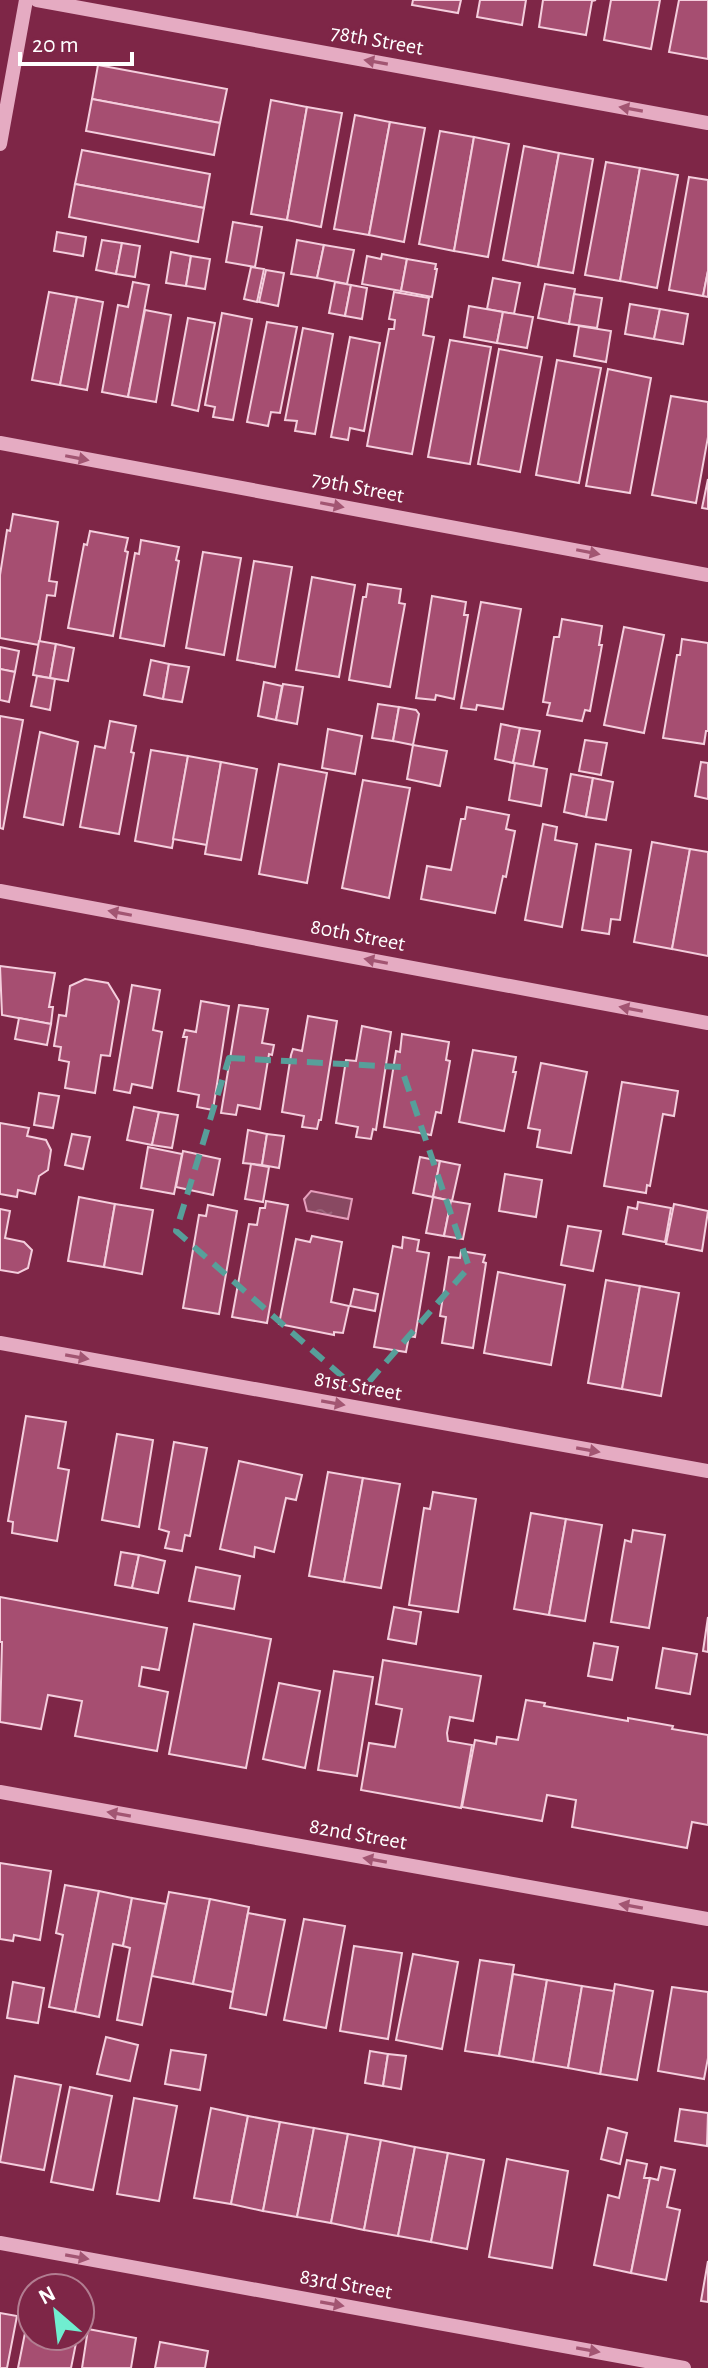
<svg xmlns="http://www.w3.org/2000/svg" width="708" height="2368" viewBox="0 0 708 2368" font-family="'Alegreya Sans',sans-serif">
<defs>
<pattern id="water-ripples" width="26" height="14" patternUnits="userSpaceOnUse" patternTransform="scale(2)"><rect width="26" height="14" fill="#894962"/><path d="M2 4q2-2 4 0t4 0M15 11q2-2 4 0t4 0" fill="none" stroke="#9b647a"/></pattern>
</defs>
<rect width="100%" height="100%" fill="#7e2647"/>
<path fill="url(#water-ripples)" stroke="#e69fbc" stroke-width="2" d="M311 1191 352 1199 348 1219 307 1211 304 1199Z"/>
<g fill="#a64e71" stroke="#f4cedd" stroke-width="2">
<path d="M413 0H461L458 13 412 5Z"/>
<path d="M480 0H526L522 25 477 17Z"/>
<path d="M543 0H596L592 1 586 35 539 27Z"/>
<path d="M611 0H660L651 49 604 40Z"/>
<path d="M679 0H708V59L669 52Z"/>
<path d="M98 65 227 89 220 123 92 99Z"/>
<path d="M92 99 220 123 214 155 86 131Z"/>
<path d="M271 100 307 107 287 220 251 214Z"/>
<path d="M307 107 342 113 321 227 287 220Z"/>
<path d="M355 115 390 122 369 235 334 229Z"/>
<path d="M390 122 425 128 404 242 369 235Z"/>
<path d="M440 131 474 137 454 251 419 244Z"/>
<path d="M474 137 509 144 488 257 454 251Z"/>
<path d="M524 146 559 153 538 267 503 260Z"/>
<path d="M82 150 210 174 204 208 75 184Z"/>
<path d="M559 153 593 159 573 273 538 267Z"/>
<path d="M606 162 640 168 620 281 585 275Z"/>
<path d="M640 168 678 175 657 288 620 281Z"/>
<path d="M689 177 708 180V271L703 296 669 290Z"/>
<path d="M75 184 204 208 198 242 69 217Z"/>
<path d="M233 222 262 227 255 267 226 262Z"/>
<path d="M57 232 86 237 83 256 54 251Z"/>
<path d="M102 240 122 243 116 274 96 270Z"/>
<path d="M297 240 324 245 317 278 291 274Z"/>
<path d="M122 243 140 246 135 277 116 274Z"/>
<path d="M324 245 354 250 347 284 317 278Z"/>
<path d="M171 252 191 256 186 286 166 283Z"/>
<path d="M382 254 407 259 401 291 362 284 367 256 381 259Z"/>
<path d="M191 256 210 259 205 289 186 286Z"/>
<path d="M407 259 436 264 435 269H437L432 297 401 291Z"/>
<path d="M251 267 264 269 257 302 244 299Z"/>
<path d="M266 270 284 273 278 306 259 302Z"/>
<path d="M708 271V297L703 296Z"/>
<path d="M493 278 520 283 514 314 487 309Z"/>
<path d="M133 282 149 285 128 397 102 392 118 305 128 307Z"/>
<path d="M335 282 351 285 345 316 329 313Z"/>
<path d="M545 284 575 289 569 324 538 318Z"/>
<path d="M351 285 367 288 362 319 345 316Z"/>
<path d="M49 292 77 297 60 385 32 380Z"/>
<path d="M394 292 429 298 423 335 434 337 412 454 367 446 389 329H394L395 320 389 319Z"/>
<path d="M574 294 602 298 597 328 569 324Z"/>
<path d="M77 297 103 302 87 390 60 385Z"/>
<path d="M630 304 660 309 654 339 625 334Z"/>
<path d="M469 306 503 312 497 343 464 337Z"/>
<path d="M660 309 688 314 683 344 654 339Z"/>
<path d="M145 310 171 315 156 402 128 397Z"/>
<path d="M503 312 533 317 527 348 497 343Z"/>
<path d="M222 313 252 319 233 420 213 417 215 407 205 405Z"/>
<path d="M188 318 215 323 198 411 172 405Z"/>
<path d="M267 322 297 327 280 413 271 412 268 426 247 422Z"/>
<path d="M579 326 611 331 606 362 574 356Z"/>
<path d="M303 328 333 334 315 434 295 431 297 421 285 420Z"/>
<path d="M350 337 380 343 364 431 350 428 348 440 331 437Z"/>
<path d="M450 340 491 347 470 464 428 457Z"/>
<path d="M499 349 542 357 520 472 478 464Z"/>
<path d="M557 360 601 368 579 483 536 475Z"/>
<path d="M608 369 651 378 630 493 586 486Z"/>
<path d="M671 396 708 402V437L696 503 652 495Z"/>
<path d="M708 479V509L702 508Z"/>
<path d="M13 514 58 522 49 581 57 582 55 596 47 595 39 645 0 638V575L7 530 10 531Z"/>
<path d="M90 531 128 538 125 551 128 552 113 636 68 628 84 544 87 545Z"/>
<path d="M141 540 179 547 176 560 179 561 164 646 120 638 135 553 139 554Z"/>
<path d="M203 552 241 558 224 655 186 648Z"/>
<path d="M254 561 292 567 275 667 237 660Z"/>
<path d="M312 577 355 585 339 677 296 670Z"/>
<path d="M368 584 401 589 399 603 405 604 390 687 349 680 363 597H366Z"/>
<path d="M432 596 466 602 464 615H468L454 699 436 695 435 700 416 698Z"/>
<path d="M481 602 521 609 503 709 477 705 476 710 461 708Z"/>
<path d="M562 619 602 626 599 645H602L590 711 585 710 582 721 547 715 550 703 543 702 554 637H559Z"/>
<path d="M624 627 664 635 644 733 604 725Z"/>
<path d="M682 639 708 643V731H706L704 744 663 738 677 655H680Z"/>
<path d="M39 641 56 644 50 678 33 675Z"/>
<path d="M56 644 74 648 68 681 50 678Z"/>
<path d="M0 647 19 651 15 672 0 669Z"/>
<path d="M151 660 169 664 163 699 144 695Z"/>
<path d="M169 664 189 667 182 702 163 699Z"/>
<path d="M0 669 15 672 9 702 0 700Z"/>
<path d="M37 676 55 679 50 710 31 706Z"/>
<path d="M264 682 282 686 276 720 258 716Z"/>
<path d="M283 684 303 687 297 724 276 720Z"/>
<path d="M378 704 399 707 393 741 372 738Z"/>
<path d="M399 707 416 710 419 714 413 745 393 741Z"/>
<path d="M0 716 23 720 3 829 0 828Z"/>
<path d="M110 721 136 726 131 752 134 753 119 834 80 827 95 746 105 748Z"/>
<path d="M501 724 520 728 513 763 495 759Z"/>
<path d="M520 728 540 731 533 767 513 763Z"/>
<path d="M328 729 362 736 355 774 322 768Z"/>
<path d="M40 732 78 742 63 825 24 817Z"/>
<path d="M585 740 607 743 601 775 579 771Z"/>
<path d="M413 745 447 751 440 786 407 779Z"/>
<path d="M151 750 188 756 172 848 135 841Z"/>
<path d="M188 756 221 762 207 845 173 839Z"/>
<path d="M221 762 257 769 241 860 205 854Z"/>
<path d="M701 762 708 763V799L695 796Z"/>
<path d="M515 763 547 769 541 806 509 800Z"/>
<path d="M279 764 327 773 307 883 259 874Z"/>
<path d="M571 774 593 778 586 817 564 812Z"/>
<path d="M593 778 613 782 606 820 586 817Z"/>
<path d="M363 780 410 788 389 898 342 888Z"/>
<path d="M467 807 509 815 506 829 515 831 506 877 503 876 495 913 421 899 427 866 451 870 461 819H465Z"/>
<path d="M543 824 557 827 555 840 577 844 562 927 525 920Z"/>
<path d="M652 842 690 849 672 949 634 942Z"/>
<path d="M596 844 631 850 620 920 611 919 609 934 582 930Z"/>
<path d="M690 849 708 852V956L672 949Z"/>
<path d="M0 966 55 973 49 1007H53L51 1024 2 1015Z"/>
<path d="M85 979 108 983 119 1001 110 1056 101 1055 95 1093 65 1088 69 1062 59 1060 61 1047 54 1046 59 1015 66 1016 70 986Z"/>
<path d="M132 985 160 990 153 1030 162 1032 152 1088 132 1084 130 1093 114 1090Z"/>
<path d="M201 1001 229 1006 213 1110 197 1107 199 1095 178 1091 187 1037H183L185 1030 196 1032Z"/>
<path d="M239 1005 268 1009 262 1043 274 1045 272 1055 269 1054 260 1109 238 1105 236 1115 221 1113Z"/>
<path d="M308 1016 337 1021 321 1120H319L317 1129 302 1127 304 1116 282 1112 291 1055 293 1049 302 1051Z"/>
<path d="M19 1018 51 1024 47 1045 15 1039Z"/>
<path d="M362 1026 391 1032 376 1130 373 1129 371 1139 356 1137 358 1127 336 1123 346 1060 356 1061Z"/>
<path d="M402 1034 449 1042 446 1060 450 1061 441 1113 436 1112 431 1135 384 1127 396 1051 400 1052Z"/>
<path d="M473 1050 516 1057 513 1072H516L504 1131 459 1122Z"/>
<path d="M541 1063 587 1072 571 1153 537 1147 540 1130 528 1128Z"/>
<path d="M622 1082 678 1091 674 1116 663 1114 650 1186 647 1185 646 1193 604 1186Z"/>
<path d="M39 1093 59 1096 53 1128 34 1125Z"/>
<path d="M134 1107 159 1112 152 1145 127 1140Z"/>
<path d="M159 1112 178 1115 172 1148 152 1145Z"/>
<path d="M0 1123 29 1128 27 1136 46 1140 51 1150 48 1170 39 1176 35 1194 18 1190 17 1197 0 1194Z"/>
<path d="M248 1130 267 1134 262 1165 243 1163Z"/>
<path d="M72 1134 90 1137 83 1169 65 1165Z"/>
<path d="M267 1134 284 1136 279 1168 262 1165Z"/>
<path d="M148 1147 182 1154 174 1194 141 1188Z"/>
<path d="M183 1151 220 1159 213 1195 176 1187Z"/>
<path d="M420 1157 440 1161 433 1197 413 1193Z"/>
<path d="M440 1161 460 1165 452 1201 433 1197Z"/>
<path d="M251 1164 269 1167 263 1202 245 1199Z"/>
<path d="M505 1174 542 1180 536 1217 499 1211Z"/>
<path d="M79 1197 115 1204 104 1267 68 1261Z"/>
<path d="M433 1197 451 1201 444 1236 426 1233Z"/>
<path d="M266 1201 288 1205 267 1323 232 1317 249 1224 257 1225 260 1208H265Z"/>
<path d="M451 1201 470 1204 463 1239 444 1236Z"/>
<path d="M638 1202 671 1208 665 1242 623 1234 628 1207 637 1209Z"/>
<path d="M115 1204 153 1210 142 1274 104 1267Z"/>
<path d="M674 1204 708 1211 702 1251 666 1244Z"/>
<path d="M208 1205 237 1211 219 1314 183 1308 199 1215 206 1216Z"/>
<path d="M0 1209 10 1211 5 1238 24 1242 32 1250 28 1268 18 1273 0 1270Z"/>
<path d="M568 1226 601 1231 593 1271 561 1265Z"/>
<path d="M312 1236 342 1242 331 1302 349 1306 343 1333 334 1332V1335L279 1324 296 1239 310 1242Z"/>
<path d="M403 1237 419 1240 417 1251 429 1253 415 1337 409 1336 406 1352 374 1347 393 1246 402 1248Z"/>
<path d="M461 1251 485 1255 483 1262 486 1263 473 1348 442 1343 446 1317 440 1316 449 1257 460 1258Z"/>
<path d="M498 1272 565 1285 551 1365 484 1353Z"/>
<path d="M606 1280 640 1286 622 1389 588 1383Z"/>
<path d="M640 1286 679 1293 661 1396 622 1389Z"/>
<path d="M354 1289 378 1294 375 1311 350 1306Z"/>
<path d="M26 1416 66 1422 58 1468 69 1470 57 1541 12 1533 13 1522 8 1521Z"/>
<path d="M117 1434 153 1440 139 1527 102 1520Z"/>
<path d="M174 1442 207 1448 190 1536 185 1535 182 1551 165 1548 169 1532 159 1529Z"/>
<path d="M239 1461 302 1475 296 1500 286 1498 274 1552 255 1547 254 1557 220 1549Z"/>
<path d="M328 1472 363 1478 344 1582 309 1576Z"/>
<path d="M363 1478 400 1484 381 1588 344 1582Z"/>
<path d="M433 1492 476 1499 458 1612 409 1605 424 1508 430 1509Z"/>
<path d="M531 1513 566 1519 549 1615 514 1609Z"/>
<path d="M566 1519 602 1525 585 1621 549 1615Z"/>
<path d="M633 1530 665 1535 649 1628 611 1622 625 1540 631 1542Z"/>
<path d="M121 1552 139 1555 132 1588 115 1585Z"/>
<path d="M139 1555 165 1561 158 1593 132 1588Z"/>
<path d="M196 1567 240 1576 234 1609 189 1601Z"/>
<path d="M0 1597 167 1628 159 1670 142 1667 139 1686 168 1692 157 1751 75 1736 82 1701 48 1695 41 1729 0 1722 2 1642H0Z"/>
<path d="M394 1607 421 1612 416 1644 388 1639Z"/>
<path d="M708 1617V1652L703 1651Z"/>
<path d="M194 1624 271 1639 246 1768 169 1754Z"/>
<path d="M594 1643 618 1647 612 1680 588 1676Z"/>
<path d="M663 1648 697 1654 690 1694 656 1688Z"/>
<path d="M383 1660 481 1676 473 1721 450 1717 447 1733 448 1741 472 1745 461 1808 361 1790 369 1743 395 1747 402 1709 376 1704Z"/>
<path d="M334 1671 373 1677 357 1776 318 1770Z"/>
<path d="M279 1683 320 1691 305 1768 263 1759Z"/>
<path d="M526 1700 545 1703 544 1706 628 1721V1718L673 1726 672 1729 708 1735V1825L692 1822 687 1848 572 1827 576 1800 547 1795 542 1821 462 1807 475 1740 496 1744 497 1737 518 1740Z"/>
<path d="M0 1863 51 1871 40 1940 14 1935 13 1941 0 1939Z"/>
<path d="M65 1885 99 1891 75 2012 49 2007 63 1935 56 1933Z"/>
<path d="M99 1891 132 1898 123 1946 113 1944 99 2017 75 2012Z"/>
<path d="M169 1892 210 1899 193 1984 152 1976Z"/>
<path d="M132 1898 166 1904 142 2025 117 2020 130 1948 123 1946Z"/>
<path d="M210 1899 249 1907 233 1992 193 1984Z"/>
<path d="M248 1913 285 1920 266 2015 230 2008Z"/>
<path d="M304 1919 345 1926 326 2028 284 2020Z"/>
<path d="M354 1946 402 1953 388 2039 340 2031Z"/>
<path d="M413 1954 458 1962 442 2049 396 2040Z"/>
<path d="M480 1960 514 1965 499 2056 465 2051Z"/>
<path d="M513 1974 547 1980 533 2062 499 2056Z"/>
<path d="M547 1980 582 1986 568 2068 533 2062Z"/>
<path d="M13 1982 44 1988 38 2023 7 2018Z"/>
<path d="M615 1984 653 1991 637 2080 600 2074Z"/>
<path d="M582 1986 614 1991 600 2074 568 2068Z"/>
<path d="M672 1987 708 1992V2058L704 2079 658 2071Z"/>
<path d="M106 2037 138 2045 130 2081 97 2074Z"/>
<path d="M171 2050 206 2055 200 2090 165 2084Z"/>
<path d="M370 2051 388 2054 383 2086 365 2083Z"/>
<path d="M388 2054 406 2056 401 2089 383 2086Z"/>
<path d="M15 2076 61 2085 44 2170 0 2162Z"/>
<path d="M70 2087 112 2096 93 2190 51 2182Z"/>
<path d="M134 2098 177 2106 159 2201 117 2194Z"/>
<path d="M211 2108 248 2116 231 2204 194 2198Z"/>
<path d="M680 2109 708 2113 707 2146 675 2141Z"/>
<path d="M248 2116 280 2122 263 2211 231 2204Z"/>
<path d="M280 2122 314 2128 297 2217 263 2211Z"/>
<path d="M314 2128 348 2134 331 2223 297 2217Z"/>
<path d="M608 2128 627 2133 620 2164 601 2159Z"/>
<path d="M348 2134 381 2140 364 2230 331 2223Z"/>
<path d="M381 2140 415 2147 398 2236 364 2230Z"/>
<path d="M415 2147 448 2153 431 2242 398 2236Z"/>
<path d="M448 2153 484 2160 467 2249 431 2242Z"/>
<path d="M507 2159 568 2171 552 2268 489 2257Z"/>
<path d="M627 2160 647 2164 644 2178H650L631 2273 594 2265 608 2195 619 2198Z"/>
<path d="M661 2167 675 2170 667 2207 680 2210 666 2280 631 2273 650 2178 658 2180Z"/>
<path d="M708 2261V2302L701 2301Z"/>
<path d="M0 2313 17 2316 7 2368H0Z"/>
<path d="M26 2328 32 2329V2336L77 2338 71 2368H18Z"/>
<path d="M88 2329 136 2338 131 2368H82Z"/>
<path d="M160 2342 208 2351 205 2368H155Z"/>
</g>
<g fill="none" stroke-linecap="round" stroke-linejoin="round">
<g stroke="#e5abc2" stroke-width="14">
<path d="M37 0 708 123"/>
<path d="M0 144 26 0"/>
<path d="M0 443 708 575"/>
<path d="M0 891 708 1023"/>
<path d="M0 1343 708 1471"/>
<path d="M0 1792 708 1919"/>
<path d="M0 2243 684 2368"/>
</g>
</g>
<defs><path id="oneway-solid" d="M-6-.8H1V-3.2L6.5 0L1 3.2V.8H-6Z" transform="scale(2)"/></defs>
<g fill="#a25572">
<use href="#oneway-solid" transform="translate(376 62) rotate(-170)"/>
<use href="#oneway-solid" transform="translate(631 109) rotate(-170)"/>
<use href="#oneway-solid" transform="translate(77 458) rotate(11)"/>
<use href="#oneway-solid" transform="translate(332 505) rotate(11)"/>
<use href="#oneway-solid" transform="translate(588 552) rotate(11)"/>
<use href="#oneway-solid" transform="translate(120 913) rotate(-169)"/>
<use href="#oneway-solid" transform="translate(376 961) rotate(-169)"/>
<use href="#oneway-solid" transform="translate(631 1009) rotate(-169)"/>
<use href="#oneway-solid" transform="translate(77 1357) rotate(10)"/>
<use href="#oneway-solid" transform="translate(333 1403) rotate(10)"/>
<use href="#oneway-solid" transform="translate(588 1450) rotate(10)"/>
<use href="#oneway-solid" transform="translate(119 1814) rotate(-170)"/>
<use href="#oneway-solid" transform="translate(375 1860) rotate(-170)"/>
<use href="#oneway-solid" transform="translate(631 1906) rotate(-170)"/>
<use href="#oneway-solid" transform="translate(77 2257) rotate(10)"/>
<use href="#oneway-solid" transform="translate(332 2304) rotate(10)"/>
<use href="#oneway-solid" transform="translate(588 2350) rotate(10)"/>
</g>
<path fill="none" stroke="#579f9a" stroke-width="6" stroke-dasharray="16 10" stroke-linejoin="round" d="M229 1058 401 1067 469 1267 360 1392 176 1231Z"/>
<g text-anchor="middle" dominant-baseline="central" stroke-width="6" stroke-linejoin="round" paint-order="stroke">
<g font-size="22" fill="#fff" stroke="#7e2647">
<text transform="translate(377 40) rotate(10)">78th Street</text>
<text transform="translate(358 487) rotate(11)">79th Street</text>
<text transform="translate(358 935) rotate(11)">80th Street</text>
<text transform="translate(358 1386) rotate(10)">81st Street</text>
<text transform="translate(358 1834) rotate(10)">82nd Street</text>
<text transform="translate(346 2284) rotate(10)">83rd Street</text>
</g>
</g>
<g transform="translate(56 2312) rotate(332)"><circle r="38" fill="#7e2647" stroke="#b27d91" stroke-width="2"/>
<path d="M0-6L14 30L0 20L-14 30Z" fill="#70eed0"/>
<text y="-12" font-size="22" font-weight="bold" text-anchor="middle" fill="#ffffff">N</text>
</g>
<path d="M20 52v12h112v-12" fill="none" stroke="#ffffff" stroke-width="4"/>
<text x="32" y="52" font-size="24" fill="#ffffff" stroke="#7e2647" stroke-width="6" paint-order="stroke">20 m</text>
</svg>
